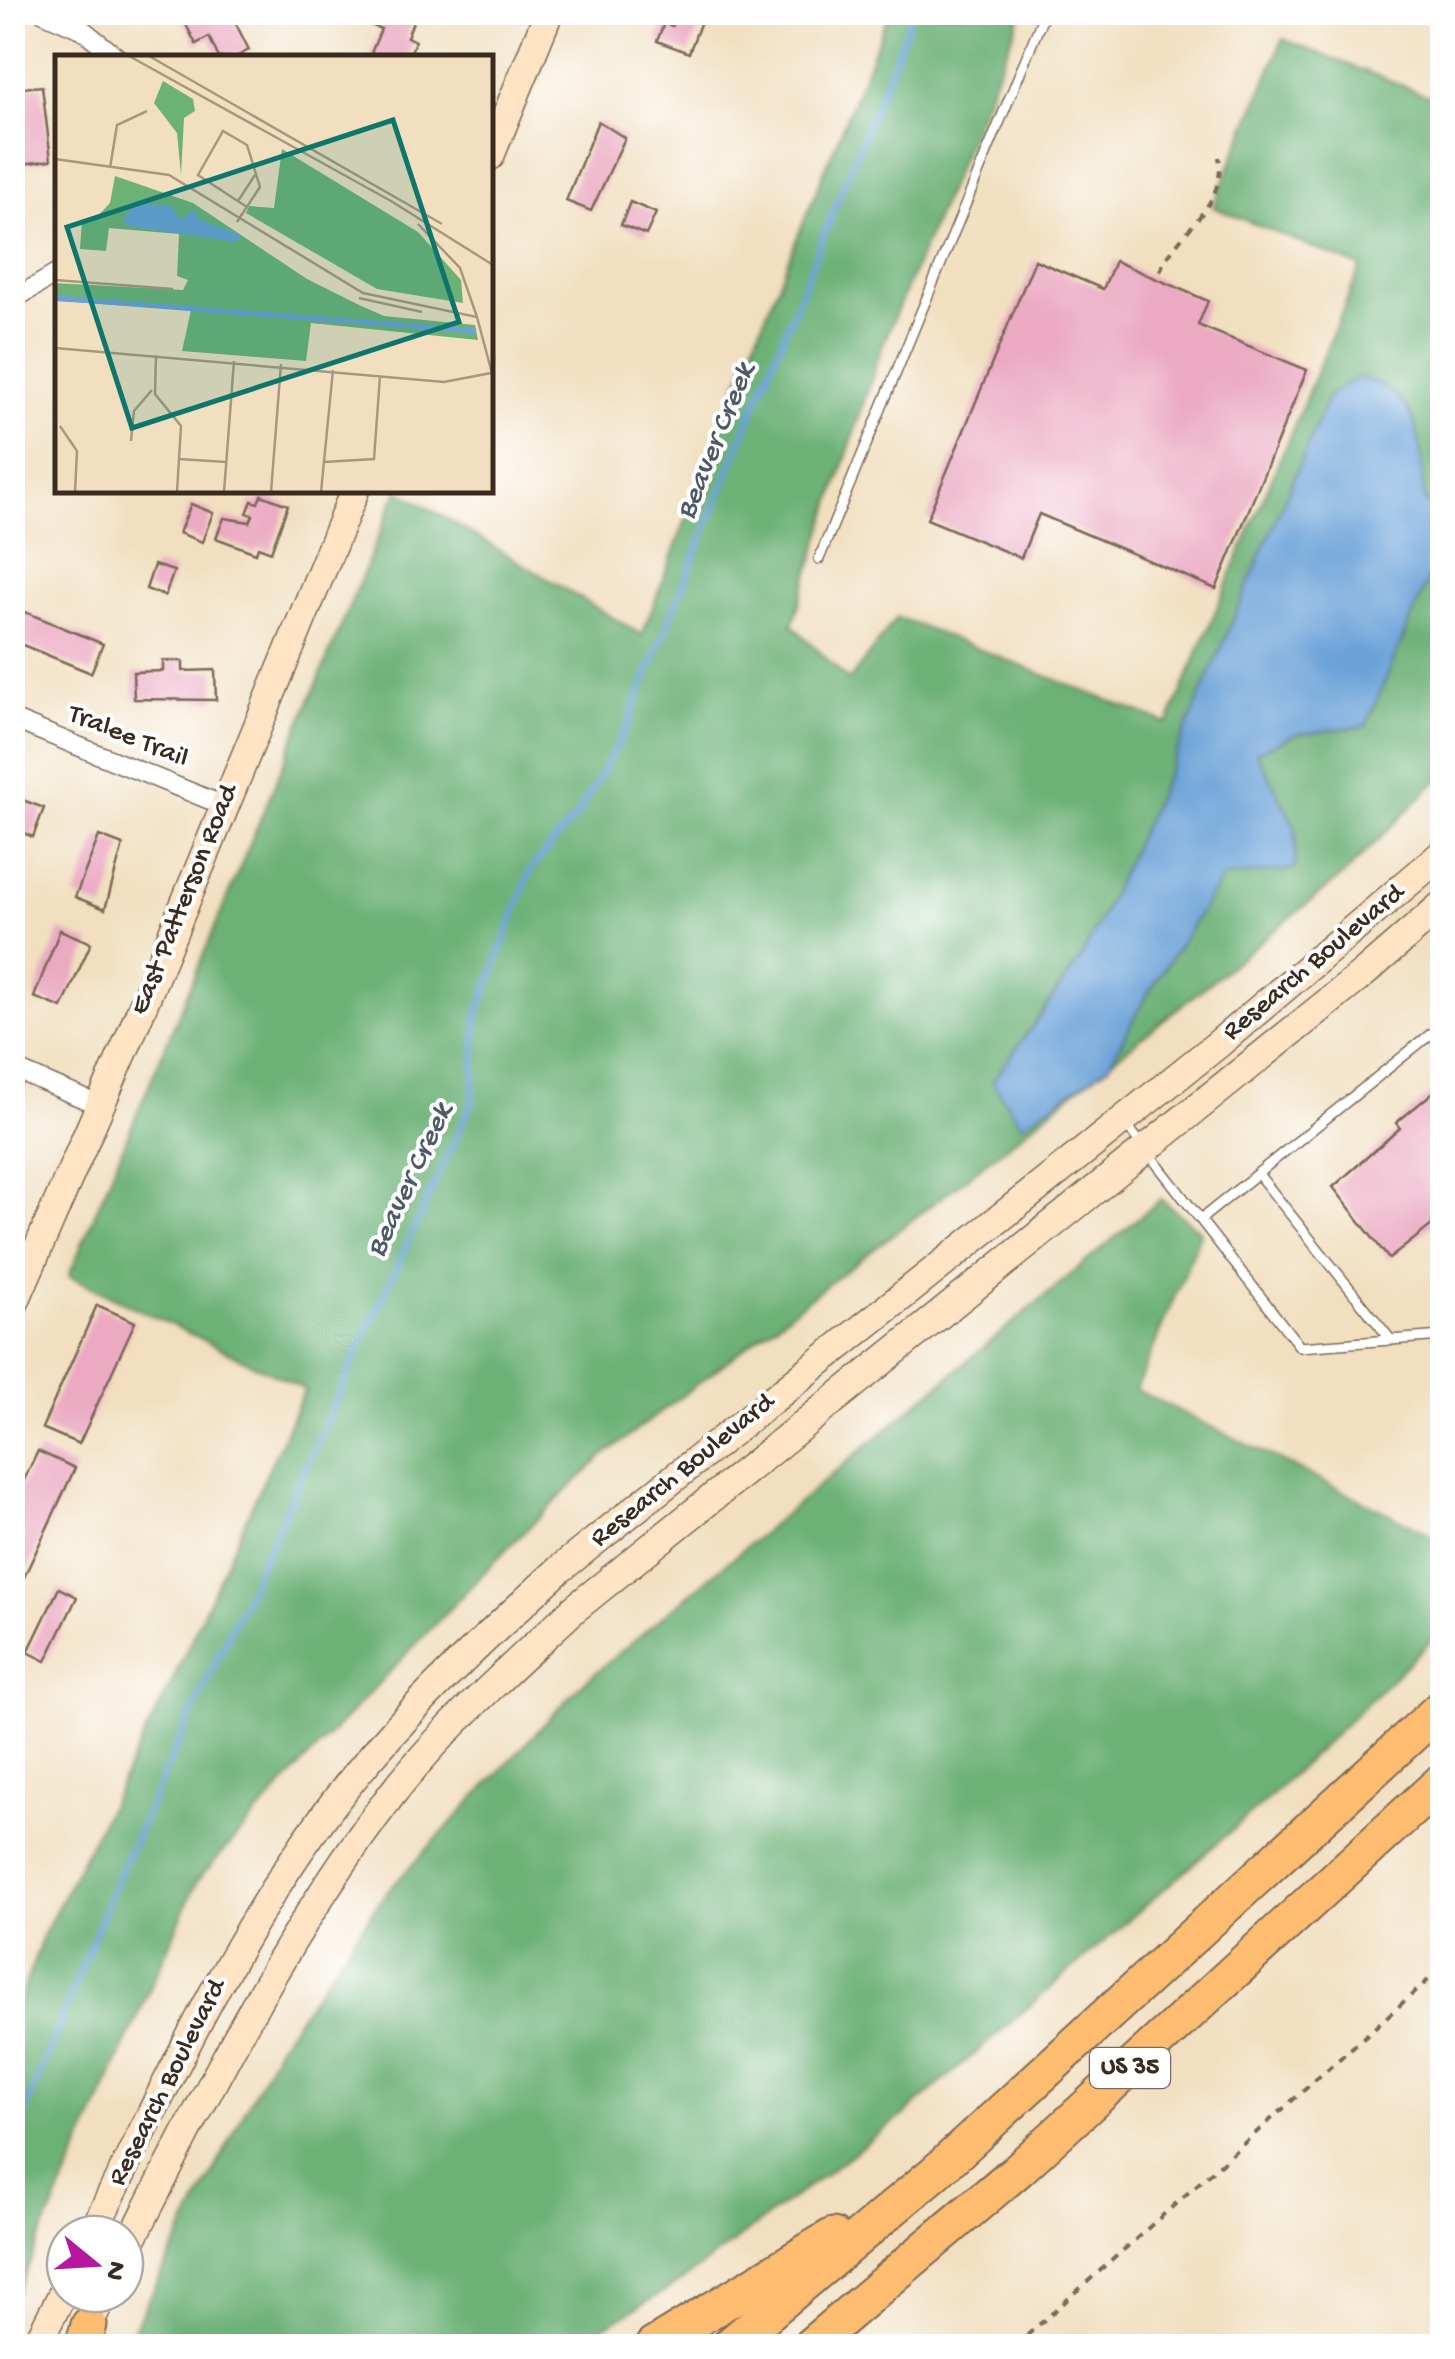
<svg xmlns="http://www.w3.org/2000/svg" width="1455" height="2359" viewBox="0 0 1455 2359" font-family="'Gochi Hand',sans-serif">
<rect width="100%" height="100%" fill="#fff"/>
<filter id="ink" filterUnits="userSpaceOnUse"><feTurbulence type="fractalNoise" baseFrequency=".01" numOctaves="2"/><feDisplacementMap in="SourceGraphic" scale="20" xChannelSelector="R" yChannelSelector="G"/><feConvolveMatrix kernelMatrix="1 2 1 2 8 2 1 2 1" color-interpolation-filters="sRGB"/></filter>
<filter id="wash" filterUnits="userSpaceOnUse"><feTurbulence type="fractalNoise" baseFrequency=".0048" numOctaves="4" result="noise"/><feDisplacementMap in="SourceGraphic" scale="40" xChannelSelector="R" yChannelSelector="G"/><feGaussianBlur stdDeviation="2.25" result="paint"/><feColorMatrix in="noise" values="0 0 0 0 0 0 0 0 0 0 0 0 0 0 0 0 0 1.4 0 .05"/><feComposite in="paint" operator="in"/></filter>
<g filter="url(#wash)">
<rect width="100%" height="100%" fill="#f1dfc0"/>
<g fill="#6cb176" stroke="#546e4a" stroke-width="2.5">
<path d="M889 13H1022L882 346 792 625 849 681 897 617 1168 724 1361 267 1213 207 1283 39 1442 101V776L1342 876 969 1176 603 1456 511 1544 321 1744 197 1881 13 2301 12 2021 43 1936 172 1682 305 1389 69 1276 398 490 642 635 740 378Z"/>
<path d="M1161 1199 1201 1232 1136 1390 1442 1540V1630L1263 1803 904 2115 677 2284 571 2346H125L278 2046 385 1894 581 1685Z"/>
</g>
<path fill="#6aa2d8" stroke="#52667b" stroke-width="2.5" d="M1358 377C1427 396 1419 442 1425 503H1442V546L1366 726 1297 734 1256 752 1296 828 1295 869 1222 878 1140 1007 1109 1066 1022 1125 992 1082 1082 957 1162 786 1329 395Z"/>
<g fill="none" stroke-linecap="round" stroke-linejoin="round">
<path stroke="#6aa2d8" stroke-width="6" d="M12 2144 116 1880 473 1100 477 1017 531 869 578 814 625 731 913 12"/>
</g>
<g id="blocks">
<g fill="#ebaac2">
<path d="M191 12H230L249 50 234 58H219L209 37 196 44 182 17Z"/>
<path d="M387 12H417L407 37 415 41 409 58H369L381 29 373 26 378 15 385 18Z"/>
<path d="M683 12 703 16 689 53 657 41 664 23 672 26 676 16 681 18Z"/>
<path d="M42 86 51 160 16 165 12 89Z"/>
<path d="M598 121 625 138 591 211 566 201Z"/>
<path d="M630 202 656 213 646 235 621 225Z"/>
<path d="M1035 260 1103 289 1115 261 1208 301 1198 325 1307 370 1216 589 1039 514 1021 558 927 519Z"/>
<path d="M12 377H16L24 412 12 414Z"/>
<path d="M261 495 288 505 271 552 258 547 256 553 216 538 224 518 250 522 253 515 247 513 252 501 258 503Z"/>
<path d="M191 504 213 513 202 542 179 533Z"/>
<path d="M154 565 174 571 165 596 146 589Z"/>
<path d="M25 612 103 644 91 673 13 641Z"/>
<path d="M163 661H183V671L215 670 216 700 134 699 133 672 163 671Z"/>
<path d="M12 796 44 808 33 837 12 828Z"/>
<path d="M99 836 123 845 105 909 75 897Z"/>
<path d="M60 930 91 943 62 1008 34 997Z"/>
<path d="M1442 1085V1217L1389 1259 1333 1187 1400 1128 1396 1123Z"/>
<path d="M97 1305 135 1322 79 1444 42 1428Z"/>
<path d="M38 1451 75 1468 18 1590 12 1587V1505Z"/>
<path d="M59 1588 77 1597 46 1661 28 1652Z"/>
</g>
</g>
</g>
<g filter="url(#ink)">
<use href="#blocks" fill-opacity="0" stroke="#7b6957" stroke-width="2.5"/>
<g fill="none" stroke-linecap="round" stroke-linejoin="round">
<g stroke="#7b6957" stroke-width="12">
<g id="lane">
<path d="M819 559 1045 12"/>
<path d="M1124 1122 1300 1347 1442 1336"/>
<path d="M1258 1174 1391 1340"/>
<path d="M1201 1219 1442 1025"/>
</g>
</g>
<g stroke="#7b6957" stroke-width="21">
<g id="street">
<path d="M42 12 83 30 118 58"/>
<path d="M12 300 58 273"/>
<path d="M12 719 222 805"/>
<path d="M12 1068 101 1106"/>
</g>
</g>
<g stroke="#7b6957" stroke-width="31">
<g id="secondary">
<path d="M490 156 549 12"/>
<path d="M12 1308 129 1039 355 490"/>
<path d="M92 2234C163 2091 229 1945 324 1816 392 1723 476 1646 560 1569L1217 1045 1442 854"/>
<path d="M125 2253C205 2096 284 1935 392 1794 444 1727 511 1668 573 1610L1363 974 1442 905"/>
<path d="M80 2341 104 2294"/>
<path d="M36 2346 65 2289"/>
</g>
</g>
<g stroke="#7b6957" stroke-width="39">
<g id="highway">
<path d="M83 2346 89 2325"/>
<path d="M653 2346 833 2236"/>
<path d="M729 2346 936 2172 1442 1707"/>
<path d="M810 2346 1019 2169 1442 1781"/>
</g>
</g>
<g stroke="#7b6957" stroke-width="4" stroke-dasharray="8 8" stroke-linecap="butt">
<path d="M1160 271C1176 232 1227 207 1219 157"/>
<path d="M1015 2346 1442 1968"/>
</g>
<use href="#lane" stroke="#fff" stroke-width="9"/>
<use href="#street" stroke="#fff" stroke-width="18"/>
<use href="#secondary" stroke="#fee4c5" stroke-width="28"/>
<use href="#highway" stroke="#fdbc6f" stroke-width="35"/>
</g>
</g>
<g text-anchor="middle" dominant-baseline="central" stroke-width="8" stroke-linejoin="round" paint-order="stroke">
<rect fill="#fff" stroke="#766a62" stroke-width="2.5" x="1090" y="2048" width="80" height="40" rx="8"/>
<g font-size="25" font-weight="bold" fill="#3b2a1e">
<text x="1130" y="2068">US 35</text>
</g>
<g font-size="28" fill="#3b2a1e" stroke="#fff">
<text transform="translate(128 737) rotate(22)">Tralee Trail</text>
<text transform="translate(185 900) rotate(-68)">East Patterson Road</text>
<text transform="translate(1314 963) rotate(-40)">Research Boulevard</text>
<text transform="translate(683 1471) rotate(-39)">Research Boulevard</text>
<text transform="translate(168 2083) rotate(-63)">Research Boulevard</text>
</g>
<g font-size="30" font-style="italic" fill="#4e5a68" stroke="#fff">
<text transform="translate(717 442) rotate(-68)">Beaver Creek</text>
<text transform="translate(411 1181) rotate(-65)">Beaver Creek</text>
</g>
</g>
<g transform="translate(55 55)">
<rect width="438" height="438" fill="#f1dfc0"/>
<path d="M108 26 138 44 140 56 129 63 126 120 122 78 99 48ZM227 94 363 177 406 225 408 248 322 234 191 158 194 151 219 153ZM60 121 138 148 252 224 304 250 329 261 420 270 423 285 256 268 251 306 127 296 136 255 0 246V228L128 235 133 225 122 221 124 179 54 173 51 196 25 194 27 165H39L55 148Z" fill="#6cb176"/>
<path d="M81 148 116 151 125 165 139 155 144 164 187 181 182 187 72 171 68 164Z" fill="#6aa2d8"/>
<path fill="none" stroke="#6aa2d8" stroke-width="5" d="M0 243 421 276"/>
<path fill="none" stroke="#a8977f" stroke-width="2.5" d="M74 1 336 146 438 210M94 1 387 169M0 104 114 120 308 238 422 262 438 322M55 113 62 70 92 56M183 146 200 120M182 167 205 132 192 90 168 76 143 120 192 152M363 169 405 213 422 262M0 225 118 234M304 243 367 257M0 293 389 327 436 318M101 300 100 339 126 371 122 437M5 371 22 396 20 437M76 386 79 356 97 335M124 404 171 407M269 407 319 404 325 321M169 437 179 306M216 437 226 309M266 437 278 315"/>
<path fill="#0f766e" fill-opacity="0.15" stroke="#0f766e" stroke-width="5" d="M338 65 404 267 77 373 12 172Z"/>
<rect width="438" height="438" fill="none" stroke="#3b2a1e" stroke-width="5"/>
</g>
<rect width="1455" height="2359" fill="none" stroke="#fff" stroke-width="50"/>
<g transform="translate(95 2264) rotate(108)"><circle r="48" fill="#ffffff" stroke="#b1aaa5" stroke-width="2.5"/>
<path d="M0-8L18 38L0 25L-18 38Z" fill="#b5179e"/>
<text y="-15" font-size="28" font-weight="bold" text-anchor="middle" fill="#3b2a1e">N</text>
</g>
</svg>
